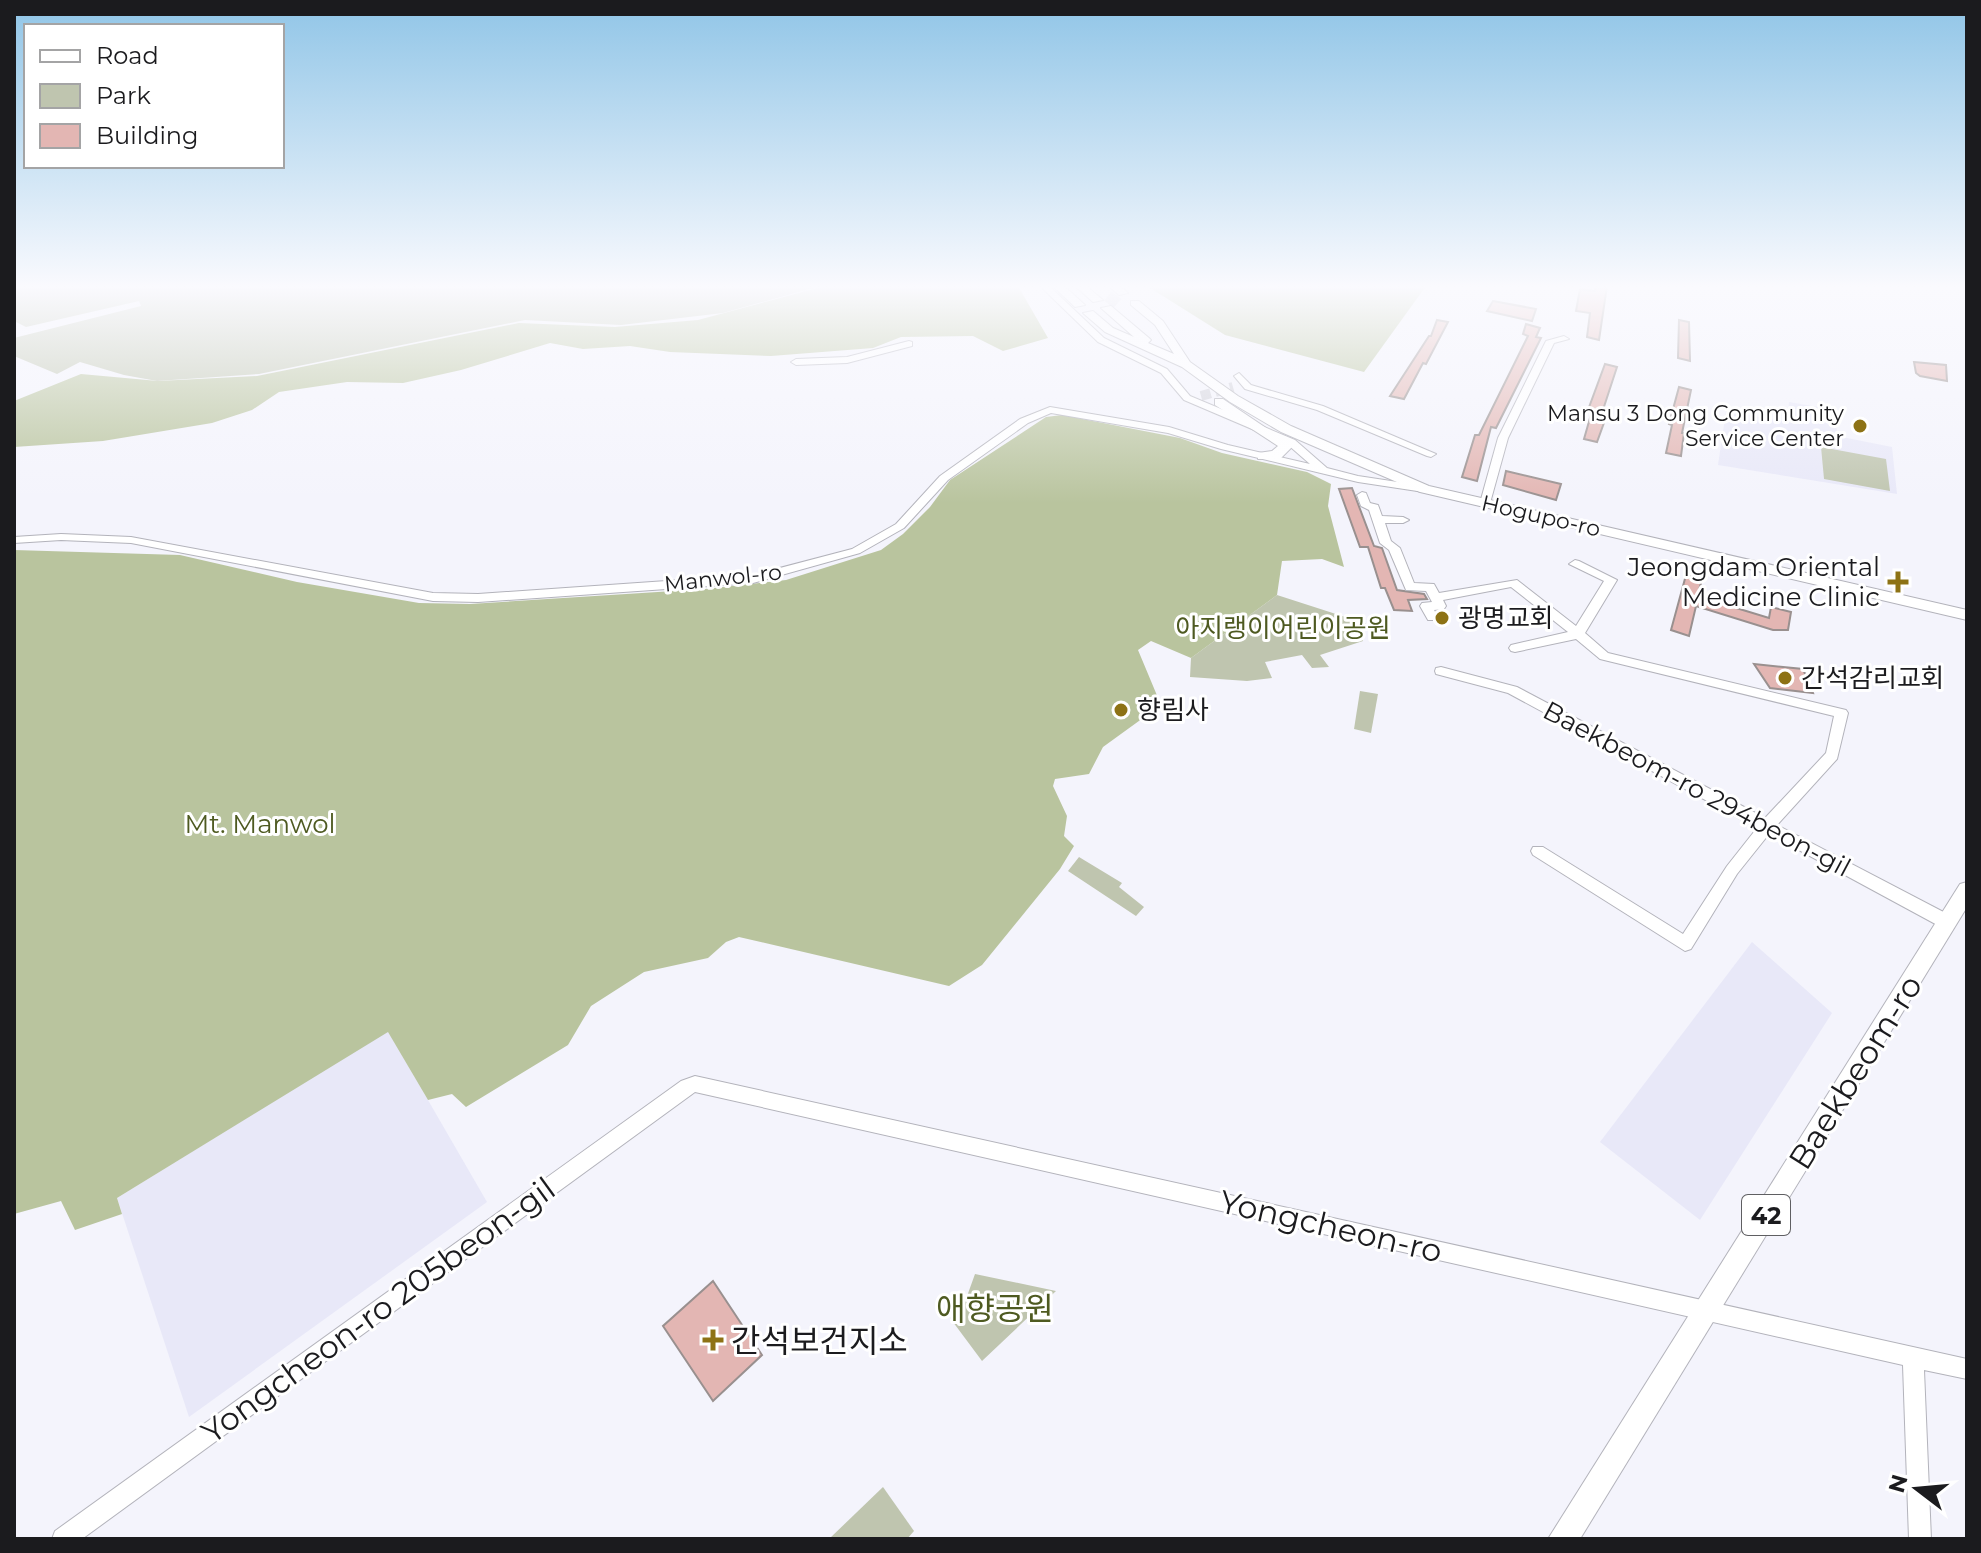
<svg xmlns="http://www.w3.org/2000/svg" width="1981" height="1553" viewBox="0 0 1981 1553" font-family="Montserrat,'Noto Sans KR',sans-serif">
<rect width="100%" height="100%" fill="#f4f4fc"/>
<g fill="#e8e8f8">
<path d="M1789 402 1836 410 1837 436 1892 447 1897 494 1718 465 1726 411 1787 422Z"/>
<path d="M1752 942 1832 1013 1700 1220 1600 1142Z"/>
<path d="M388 1031 487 1202 189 1417 117 1198Z"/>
</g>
<g fill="#bfc5af">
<path d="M14 286H820L723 313 621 325 525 320 259 374 157 381 124 375 80 362 57 374 14 356V338L141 306 139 301 26 327 14 321Z"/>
<path d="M1821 447 1886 459 1890 491 1824 479Z"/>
<path d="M1277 595 1370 625 1373 630 1360 631 1363 641 1320 655 1329 667 1312 668 1302 655 1265 662 1272 678 1247 681 1190 677 1191 658Z"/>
<path d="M1360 691 1378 694 1371 733 1354 729Z"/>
<path d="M1079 857 1122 883 1119 887 1144 907 1136 916 1068 871Z"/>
<path d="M975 1274 1056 1291 982 1361 950 1318 966 1299Z"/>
<path d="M883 1487 914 1531 907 1539H829Z"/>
</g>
<g fill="#b9c49e">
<path d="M825 286H1018L1048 338 1003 351 973 336 901 337 873 348 771 356 670 352 630 346 583 349 550 343 461 370 403 383 347 382 279 392 252 410 212 423 103 441 14 447V401L81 374 158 381 257 376 519 323 615 327 698 320Z"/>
<path d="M1147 286H1426L1364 372 1225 335Z"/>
<path d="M1062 415 1180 438 1222 453 1307 472 1331 484 1328 506 1344 567 1322 559 1282 561 1277 595 1191 658 1151 641 1138 650 1161 705 1103 747 1089 774 1055 779 1053 786 1067 816 1064 836 1074 846 1060 869 982 965 949 986 739 937 726 942 708 958 644 972 591 1006 568 1045 466 1107 452 1094 428 1100 388 1032 117 1198 122 1214 75 1230 61 1201 14 1214V550L180 555 297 582 419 603 470 604 705 589 786 580 881 550 903 534 930 507 950 480 1046 417Z"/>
</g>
<g fill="#e3b6b3" stroke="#99908f" stroke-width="2">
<path d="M1596 286H1607L1599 340 1587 337 1590 313 1576 311 1580 289 1595 291Z"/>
<path d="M1493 301 1536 309 1532 321 1487 311Z"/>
<path d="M1437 320 1448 322 1426 364 1423 363 1404 399 1390 396 1429 336H1431Z"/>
<path d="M1679 320 1689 322 1690 361 1678 358Z"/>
<path d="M1526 324 1540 328 1536 337 1541 338 1496 428 1491 427 1477 481 1462 477 1475 435H1479L1528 336 1523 334Z"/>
<path d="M1914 362 1946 365 1947 381 1920 376 1916 373Z"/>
<path d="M1605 364 1617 367 1600 419 1605 420 1597 442 1584 439 1592 411 1588 410Z"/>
<path d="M1679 387 1691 390 1682 433H1684L1681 456 1666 453 1672 425 1669 424Z"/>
<path d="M1506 471 1561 484 1556 500 1503 485Z"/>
<path d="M1352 488 1374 546 1382 548 1397 590 1424 594 1427 599 1408 600 1412 611 1394 610 1385 588H1381L1368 547H1360L1339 489Z"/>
<path d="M1686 575 1702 580 1697 596 1769 618 1771 607 1791 612 1788 630H1773L1696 606 1689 636 1671 630Z"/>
<path d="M1754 664 1803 669 1813 693 1770 688Z"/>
<path d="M713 1281 762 1355 713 1401 663 1326Z"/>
</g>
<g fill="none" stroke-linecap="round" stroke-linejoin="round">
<path stroke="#d3d3db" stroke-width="10" stroke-dasharray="10 5" stroke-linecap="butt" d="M1201 396 1233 387"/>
<path stroke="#d3d3db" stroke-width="12" stroke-dasharray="12 6" stroke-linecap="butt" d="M1108 296 1120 306"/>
<g stroke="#b3b3bb" stroke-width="2">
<g id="minor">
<path d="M1040 286H1049L1104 338 1167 369 1190 396 1295 440 1327 468 1358 476 1424 486 1429 489 1424 492 1358 482 1221 449 1168 433 1051 413 1028 423 948 480 904 528 860 553 753 583 478 602 433 601 131 543 61 540 14 543V537L61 534 131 537 433 593 478 594 753 575 852 549 896 524 940 476 1020 419 1050 407 1169 427 1228 445 1310 464 1287 444 1184 400 1161 373 1098 342Z"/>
<path d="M1564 336 1569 339 1554 343 1508 438 1490 503 1485 506 1481 505 1480 503 1498 438 1546 341Z"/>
<path d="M909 341 912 342V346L847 363 796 365 791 362 796 359 847 357Z"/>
<path d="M1239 373 1251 385 1323 406 1436 454 1431 457 1427 456 1317 410 1245 389 1234 376Z"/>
<path d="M1362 492 1366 493 1370 503 1378 505 1382 516 1403 517 1409 520 1403 523H1385L1391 541 1400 548 1414 583 1434 584 1439 593 1517 580 1576 626 1604 581 1569 564 1575 560 1579 561 1617 580 1585 633 1608 653 1846 710 1848 713 1837 759 1777 825 1953 917 1955 922 1953 927 1947 929 1941 927 1769 834 1737 874 1691 949 1685 951 1533 855 1531 851 1533 847H1543L1683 934 1727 866 1757 828 1508 693 1436 674 1435 671 1436 668 1441 667 1517 687 1765 818 1826 753 1834 716 1600 659 1576 639 1515 652 1511 651 1509 648 1511 645 1568 632 1511 587 1443 600 1446 606 1444 609 1434 610 1438 617 1436 620H1428L1420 606 1422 603 1432 602 1426 591 1406 590 1389 550 1380 543 1369 510 1361 506 1357 495Z"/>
<path d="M695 1076 1967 1359V1379L1924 1370 1931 1539H1909L1903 1365 695 1092 82 1539H52L55 1531 681 1081Z"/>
</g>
</g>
<g stroke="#b3b3bb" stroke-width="2">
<g id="major">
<path d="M1053 286H1064L1085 305 1075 307Z"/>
<path d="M1075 286H1086L1103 300 1093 302Z"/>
<path d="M1109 286H1120L1128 293 1119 295Z"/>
<path d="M1131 301H1139L1163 321 1190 362 1238 396 1291 426 1429 486 1967 610V620L1420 492 1281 432 1230 402 1182 367 1105 332 1083 313 1093 311 1113 328 1134 337 1101 308 1111 306 1149 338 1151 340 1148 343 1174 354 1155 325 1131 305Z"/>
<path d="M1215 399H1223L1293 446 1281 458 1258 459V453L1272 451 1278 446 1215 405Z"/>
<path d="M1967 882V907L1580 1539H1548L1960 884Z"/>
</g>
</g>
<use href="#minor" fill="#fff" fill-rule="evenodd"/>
<use href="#major" fill="#fff" fill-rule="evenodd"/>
</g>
<linearGradient id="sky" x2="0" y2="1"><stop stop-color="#90c5e7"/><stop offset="0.57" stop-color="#fafafe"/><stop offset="1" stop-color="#fafafe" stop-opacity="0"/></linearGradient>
<rect width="1981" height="503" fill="url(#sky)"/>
<g fill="#8d7215" stroke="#fff" stroke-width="3">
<circle cx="1860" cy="426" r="8"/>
<path d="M1894 570h8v8h8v8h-8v8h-8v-8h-8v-8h8z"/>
<circle cx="1442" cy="618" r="8"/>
<circle cx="1785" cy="678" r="8"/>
<circle cx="1121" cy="710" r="8"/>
<path d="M709 1328h8v8h8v8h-8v8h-8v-8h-8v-8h8z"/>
</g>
<g text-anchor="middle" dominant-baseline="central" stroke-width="6" stroke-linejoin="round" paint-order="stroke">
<g font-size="22" fill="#1b1b1e" stroke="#fff" text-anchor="end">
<text x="1844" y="413">Mansu 3 Dong Community<tspan x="1844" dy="25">Service Center</tspan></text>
</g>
<g font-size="22" fill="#1b1b1e" stroke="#fff">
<text transform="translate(1541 516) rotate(13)">Hogupo-ro</text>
<text transform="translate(723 578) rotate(-6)">Manwol-ro</text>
</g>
<rect fill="#fff" stroke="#5f5f62" stroke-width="2" x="1742" y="1195" width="48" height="40" rx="6"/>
<g font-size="24" font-weight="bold" fill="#1b1b1e">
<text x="1766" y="1215">42</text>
</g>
<g font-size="26" fill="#1b1b1e" stroke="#fff" text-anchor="start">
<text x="1880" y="567" text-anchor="end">Jeongdam Oriental<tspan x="1880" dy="30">Medicine Clinic</tspan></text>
<text x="1458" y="618">광명교회</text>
<text x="1801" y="678">간석감리교회</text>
<text x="1137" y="710">향림사</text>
</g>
<g font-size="26" fill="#4e5a21" stroke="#fff">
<text x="1283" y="628">아지랭이어린이공원</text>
<text x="260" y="824">Mt. Manwol</text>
</g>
<g font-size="26" fill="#1b1b1e" stroke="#fff">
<text transform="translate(1697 789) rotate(28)">Baekbeom-ro 294beon-gil</text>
</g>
<g font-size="32" fill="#1b1b1e" stroke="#fff">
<text transform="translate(1855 1072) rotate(-58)">Baekbeom-ro</text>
<text transform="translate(1331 1226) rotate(13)">Yongcheon-ro</text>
<text transform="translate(378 1310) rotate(-36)">Yongcheon-ro 205beon-gil</text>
</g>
<g font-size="32" fill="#4e5a21" stroke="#fff">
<text x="995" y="1308">애향공원</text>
</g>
<g font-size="32" fill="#1b1b1e" stroke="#fff" text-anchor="start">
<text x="731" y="1340">간석보건지소</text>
</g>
</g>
<rect width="1981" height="1553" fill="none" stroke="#1b1b1e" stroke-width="32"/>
<rect x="24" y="24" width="260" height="144" fill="#ffffff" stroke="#a4a4a5" stroke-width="2"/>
<rect x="40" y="50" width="40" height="12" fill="#ffffff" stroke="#a4a4a5" stroke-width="2"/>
<text x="96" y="64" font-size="24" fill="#1b1b1e">Road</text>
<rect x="40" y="84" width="40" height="24" fill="#bfc5af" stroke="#a4a4a5" stroke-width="2"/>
<text x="96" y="104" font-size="24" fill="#1b1b1e">Park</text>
<rect x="40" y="124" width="40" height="24" fill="#e3b6b3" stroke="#a4a4a5" stroke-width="2"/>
<text x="96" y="144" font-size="24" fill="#1b1b1e">Building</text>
<g transform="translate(1917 1489) rotate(286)" stroke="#ffffff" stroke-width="6" paint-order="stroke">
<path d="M0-6L14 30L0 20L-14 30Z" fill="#1b1b1e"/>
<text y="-12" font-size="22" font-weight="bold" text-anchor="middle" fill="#1b1b1e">N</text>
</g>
</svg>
